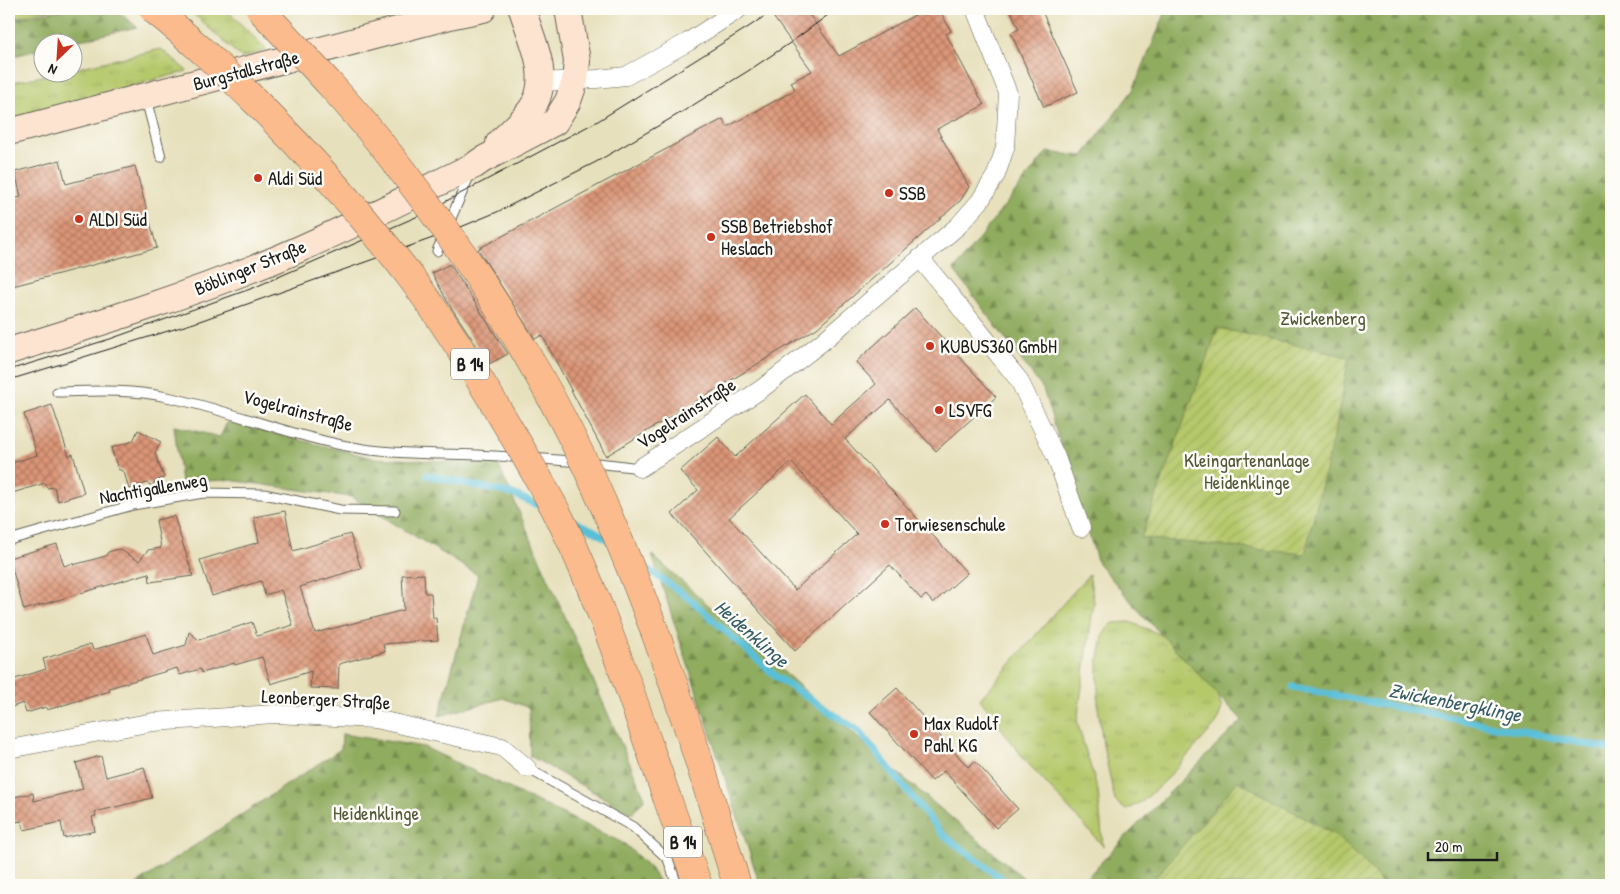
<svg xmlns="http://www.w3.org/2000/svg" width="1620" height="894" viewBox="0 0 1620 894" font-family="'Patrick Hand',sans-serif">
<defs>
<pattern id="grass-tufts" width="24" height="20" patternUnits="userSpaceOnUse" patternTransform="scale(1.25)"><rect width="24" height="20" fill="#b5c86b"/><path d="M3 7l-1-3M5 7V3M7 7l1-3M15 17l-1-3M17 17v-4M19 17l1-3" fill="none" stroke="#9bab5c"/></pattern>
<pattern id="forest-firs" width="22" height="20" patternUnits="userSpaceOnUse" patternTransform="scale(1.25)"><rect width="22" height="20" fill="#90ac5f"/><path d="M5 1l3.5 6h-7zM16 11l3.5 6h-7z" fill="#758b4e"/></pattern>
<pattern id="garden-furrows" width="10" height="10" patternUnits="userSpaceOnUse" patternTransform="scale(1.25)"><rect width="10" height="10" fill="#b5c86b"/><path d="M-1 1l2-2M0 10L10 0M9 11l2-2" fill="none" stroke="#9bab5c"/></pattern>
<pattern id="building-cross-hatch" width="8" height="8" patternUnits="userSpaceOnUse" patternTransform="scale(1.25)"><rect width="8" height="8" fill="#db9577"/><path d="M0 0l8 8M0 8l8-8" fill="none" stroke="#b17961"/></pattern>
</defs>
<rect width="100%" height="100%" fill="#fdfcf7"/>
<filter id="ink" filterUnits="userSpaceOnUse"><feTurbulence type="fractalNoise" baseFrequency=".02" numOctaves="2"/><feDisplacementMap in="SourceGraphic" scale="10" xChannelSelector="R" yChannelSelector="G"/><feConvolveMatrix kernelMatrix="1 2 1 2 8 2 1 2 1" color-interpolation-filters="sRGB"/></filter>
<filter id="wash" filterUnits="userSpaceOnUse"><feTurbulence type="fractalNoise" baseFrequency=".0096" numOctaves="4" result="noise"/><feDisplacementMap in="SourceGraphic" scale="20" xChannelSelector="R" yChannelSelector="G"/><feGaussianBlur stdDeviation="1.12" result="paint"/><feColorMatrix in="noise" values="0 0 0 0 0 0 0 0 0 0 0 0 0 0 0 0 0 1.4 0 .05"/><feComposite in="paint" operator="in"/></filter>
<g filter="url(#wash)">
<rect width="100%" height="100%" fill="#e7e0bc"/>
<g fill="url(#grass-tufts)" stroke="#687244">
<path d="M9 9H54L9 19Z"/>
<path d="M188 9H226L267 50 242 58Z"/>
<path d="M161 49 187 71 9 119V83L56 73 72 72 73 69Z"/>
<path d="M1089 574 1094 602 1077 722 1098 791 1103 846 1024 759 980 699Z"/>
<path d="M1130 622 1174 640 1212 675 1222 708 1216 724 1163 783 1143 801 1126 810 1115 801 1103 745 1098 707V662L1104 632 1113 623Z"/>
</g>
<g fill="url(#forest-firs)" stroke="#56643e">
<path d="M66 9H116L137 27 71 42H42V49L9 57V20Z"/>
<path d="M1167 9H1611V885H1080L1122 840 1242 720 1140 612 1098 563 1043 389 954 270 1047 152 1083 156 1133 90Z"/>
<path d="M227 422 373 458 498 464 645 798 632 814 530 756 529 708 503 698 439 716 478 575 351 497 229 480 181 482 174 426 220 437Z"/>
<path d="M652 555 893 769 1032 885H760Z"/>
<path d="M342 734 424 747 625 844 650 868 661 885H135L341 749Z"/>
</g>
<g fill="url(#garden-furrows)" stroke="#687244">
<path d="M1218 328 1349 357 1336 426 1305 554 1141 538Z"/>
<path d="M1238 781 1337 836 1368 866 1383 885H1149Z"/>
</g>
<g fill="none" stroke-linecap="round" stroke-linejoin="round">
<g stroke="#59bfd7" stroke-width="7">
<path d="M427 475 513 494 544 508"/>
<path d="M570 520 595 531 609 541"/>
<path d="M638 562 690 599 778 678 859 731 942 834 1010 885"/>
<path d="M1293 687 1611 749"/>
</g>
</g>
<g id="blocks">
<g fill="url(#building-cross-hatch)" fill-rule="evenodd">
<path d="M787 9H805L839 56 926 9H939L951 31 946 34 984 105 937 129 969 187 961 200 817 328 606 456 542 335 535 339 478 249 723 119 727 127 795 90 791 82 812 71 774 18Z"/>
<path d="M1010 9H1041L1078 92 1044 107 1011 33 1019 29Z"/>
<path d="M60 160 66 184 135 166 157 248 9 287V200L21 197 15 172Z"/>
<path d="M450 264 508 354 489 364 447 301 432 273Z"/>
<path d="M915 308 996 397 936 451 890 400 845 439 967 573 933 603 926 595 921 599 890 565 795 651 672 514 698 490 680 471 718 437 735 457 805 394 831 424 876 384 856 362ZM791 462 857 534 795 590 729 518Z"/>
<path d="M52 405 69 456 73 454 84 493 58 501 54 487 47 488 45 483 9 494V464L37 455 24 414Z"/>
<path d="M138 430 161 442 155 453 164 478 155 481 153 486 147 483 129 489 124 472 118 469 111 448 133 441Z"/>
<path d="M285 511 293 551 350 534 361 568 300 587 315 633 404 610 402 575 424 574 425 593H431L433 618H436L438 640 383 644 385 651 339 664 338 689 310 688 311 671 271 684 262 657 235 665 234 663 202 673 200 669 180 675 177 668 109 688 110 691 47 710 46 707 26 713 23 703 9 708V681L46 669 43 659 91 644 93 650 146 634 153 655 186 645 189 632 199 640 252 622 257 636 293 625 281 590 265 595 261 581 212 596 200 560 259 542 254 517Z"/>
<path d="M174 516 193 576 150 582 149 573 24 610 9 558 57 544 64 566 73 563V565L106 556 108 552 119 549 139 561 148 550 161 548 156 520Z"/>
<path d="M897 688 968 767 975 761 1018 809 996 828 944 771 932 781 870 712Z"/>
<path d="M101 756 106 777 144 767 152 798 95 812 96 816 92 817 95 831 64 838 61 822 24 830 22 821 9 823V798L33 793 34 801 83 789 76 763Z"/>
</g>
</g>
</g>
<g filter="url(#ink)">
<use href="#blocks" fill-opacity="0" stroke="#636154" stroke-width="1"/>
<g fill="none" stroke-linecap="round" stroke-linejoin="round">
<g stroke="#636154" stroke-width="11">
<g id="lane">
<path d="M146 99 161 157"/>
<path d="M437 251 470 174"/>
<path d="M57 392C94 391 131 389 167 397 234 411 297 439 364 449 402 455 440 453 478 455 532 458 587 461 640 468"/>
<path d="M9 540 133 505 203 493 264 494 340 510 395 511"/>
<path d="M527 768 633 827 668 859 677 885"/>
</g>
</g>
<g stroke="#636154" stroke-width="19">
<g id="street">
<path d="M542 82 596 79 626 76 688 42 739 9"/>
<path d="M920 258 1019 380 1056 457 1081 528"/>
<path d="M640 468 760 390 822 342 958 226 980 201 996 175 1005 148 1008 93 975 9"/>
<path d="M9 749 153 722 275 714 375 719 502 747 527 768"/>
</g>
</g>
<g stroke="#636154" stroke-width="28">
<g id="secondary">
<path d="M9 132 454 15 483 9"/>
<path d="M499 143C511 131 527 118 535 103 550 73 531 38 522 9"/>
<path d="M9 351C97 324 186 296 272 261 341 232 407 198 475 165L482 160 555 122 568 101 575 81 577 61 568 9"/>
</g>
</g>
<g stroke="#636154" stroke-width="29">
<g id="highway">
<path d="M667 798 698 885"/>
<path d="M717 819 737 885"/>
</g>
</g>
<use href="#lane" stroke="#fff" stroke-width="9"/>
<use href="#street" stroke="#fff" stroke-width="18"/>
<use href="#secondary" stroke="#fde4d1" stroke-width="26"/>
<use href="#highway" stroke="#fbbb8d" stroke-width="28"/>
<g stroke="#1c1c1c" stroke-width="1">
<path d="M9 370 110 339 253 288 416 217 598 121 750 26 775 9"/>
<path d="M9 380 194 323 444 234 497 212 596 162 682 112 748 71 790 43 836 9"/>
</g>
<g stroke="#636154" stroke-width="29" stroke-linecap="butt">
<g id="highway-bridge">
<path d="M153 9C190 38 223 70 256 102 311 157 362 214 409 275 444 321 475 371 504 420 529 462 555 505 575 550 611 631 638 715 667 798"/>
<path d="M260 9C304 56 349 103 389 154 473 261 551 383 605 508 650 609 685 714 717 819"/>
</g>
</g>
<use href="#highway-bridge" stroke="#fbbb8d" stroke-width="28"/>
</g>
</g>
<g fill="#c8321e" stroke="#fdfcf7" stroke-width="2">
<circle cx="258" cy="178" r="5"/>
<circle cx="889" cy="193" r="5"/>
<circle cx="79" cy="219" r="5"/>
<circle cx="711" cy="237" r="5"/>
<circle cx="930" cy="346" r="5"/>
<circle cx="939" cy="410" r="5"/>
<circle cx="885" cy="524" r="5"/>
<circle cx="914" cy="734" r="5"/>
</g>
<g text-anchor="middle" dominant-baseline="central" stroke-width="5" stroke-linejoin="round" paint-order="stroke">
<g fill="#fdfcf7" stroke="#605f5e" stroke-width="1">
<rect x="451" y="348.5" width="38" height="31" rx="4"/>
<rect x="664" y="826.5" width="38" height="31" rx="4"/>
</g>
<g font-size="18" font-weight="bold" fill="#1c1c1c">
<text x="470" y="364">B 14</text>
<text x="683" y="842">B 14</text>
</g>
<g font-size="19" fill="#1c1c1c" stroke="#fdfcf7">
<text transform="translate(246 70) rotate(-15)">Burgstallstraße</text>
<text transform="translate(250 267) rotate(-22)">Böblinger Straße</text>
<text transform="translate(298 410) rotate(15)">Vogelrainstraße</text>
<text transform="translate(686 413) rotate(-33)">Vogelrainstraße</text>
<text transform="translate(153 488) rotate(-10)">Nachtigallenweg</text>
<text transform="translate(326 699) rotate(3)">Leonberger Straße</text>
</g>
<g font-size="19" fill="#1c1c1c" stroke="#fdfcf7" text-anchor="start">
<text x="268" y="178">Aldi Süd</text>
<text x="899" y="193">SSB</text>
<text x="89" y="219">ALDI Süd</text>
<text x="721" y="226">SSB Betriebshof<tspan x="721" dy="22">Heslach</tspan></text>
<text x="940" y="346">KUBUS360 GmbH</text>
<text x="949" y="410">LSVFG</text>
<text x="895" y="524">Torwiesenschule</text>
<text x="924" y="723">Max Rudolf<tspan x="924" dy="22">Pahl KG</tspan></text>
</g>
<g font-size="19" fill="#525838" stroke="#fdfcf7">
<text x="1323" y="318">Zwickenberg</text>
<text x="1247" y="460">Kleingartenanlage<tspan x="1247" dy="22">Heidenklinge</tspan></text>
<text x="376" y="813">Heidenklinge</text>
</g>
<g font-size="20" font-style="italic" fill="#345d67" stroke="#fdfcf7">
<text transform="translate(752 633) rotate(41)">Heidenklinge</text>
<text transform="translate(1455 702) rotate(11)">Zwickenbergklinge</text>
</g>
</g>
<rect width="1620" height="894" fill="none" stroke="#fdfcf7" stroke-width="30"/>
<g transform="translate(58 58) rotate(205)"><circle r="24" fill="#fdfcf7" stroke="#a3a29f"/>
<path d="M0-4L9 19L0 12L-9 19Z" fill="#c8321e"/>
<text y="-8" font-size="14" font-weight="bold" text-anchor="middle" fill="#1c1c1c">N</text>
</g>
<path d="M1428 852v8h69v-8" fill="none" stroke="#1c1c1c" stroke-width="2.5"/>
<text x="1435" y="852" font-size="15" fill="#1c1c1c" stroke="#fdfcf7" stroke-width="4" paint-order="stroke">20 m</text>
</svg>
